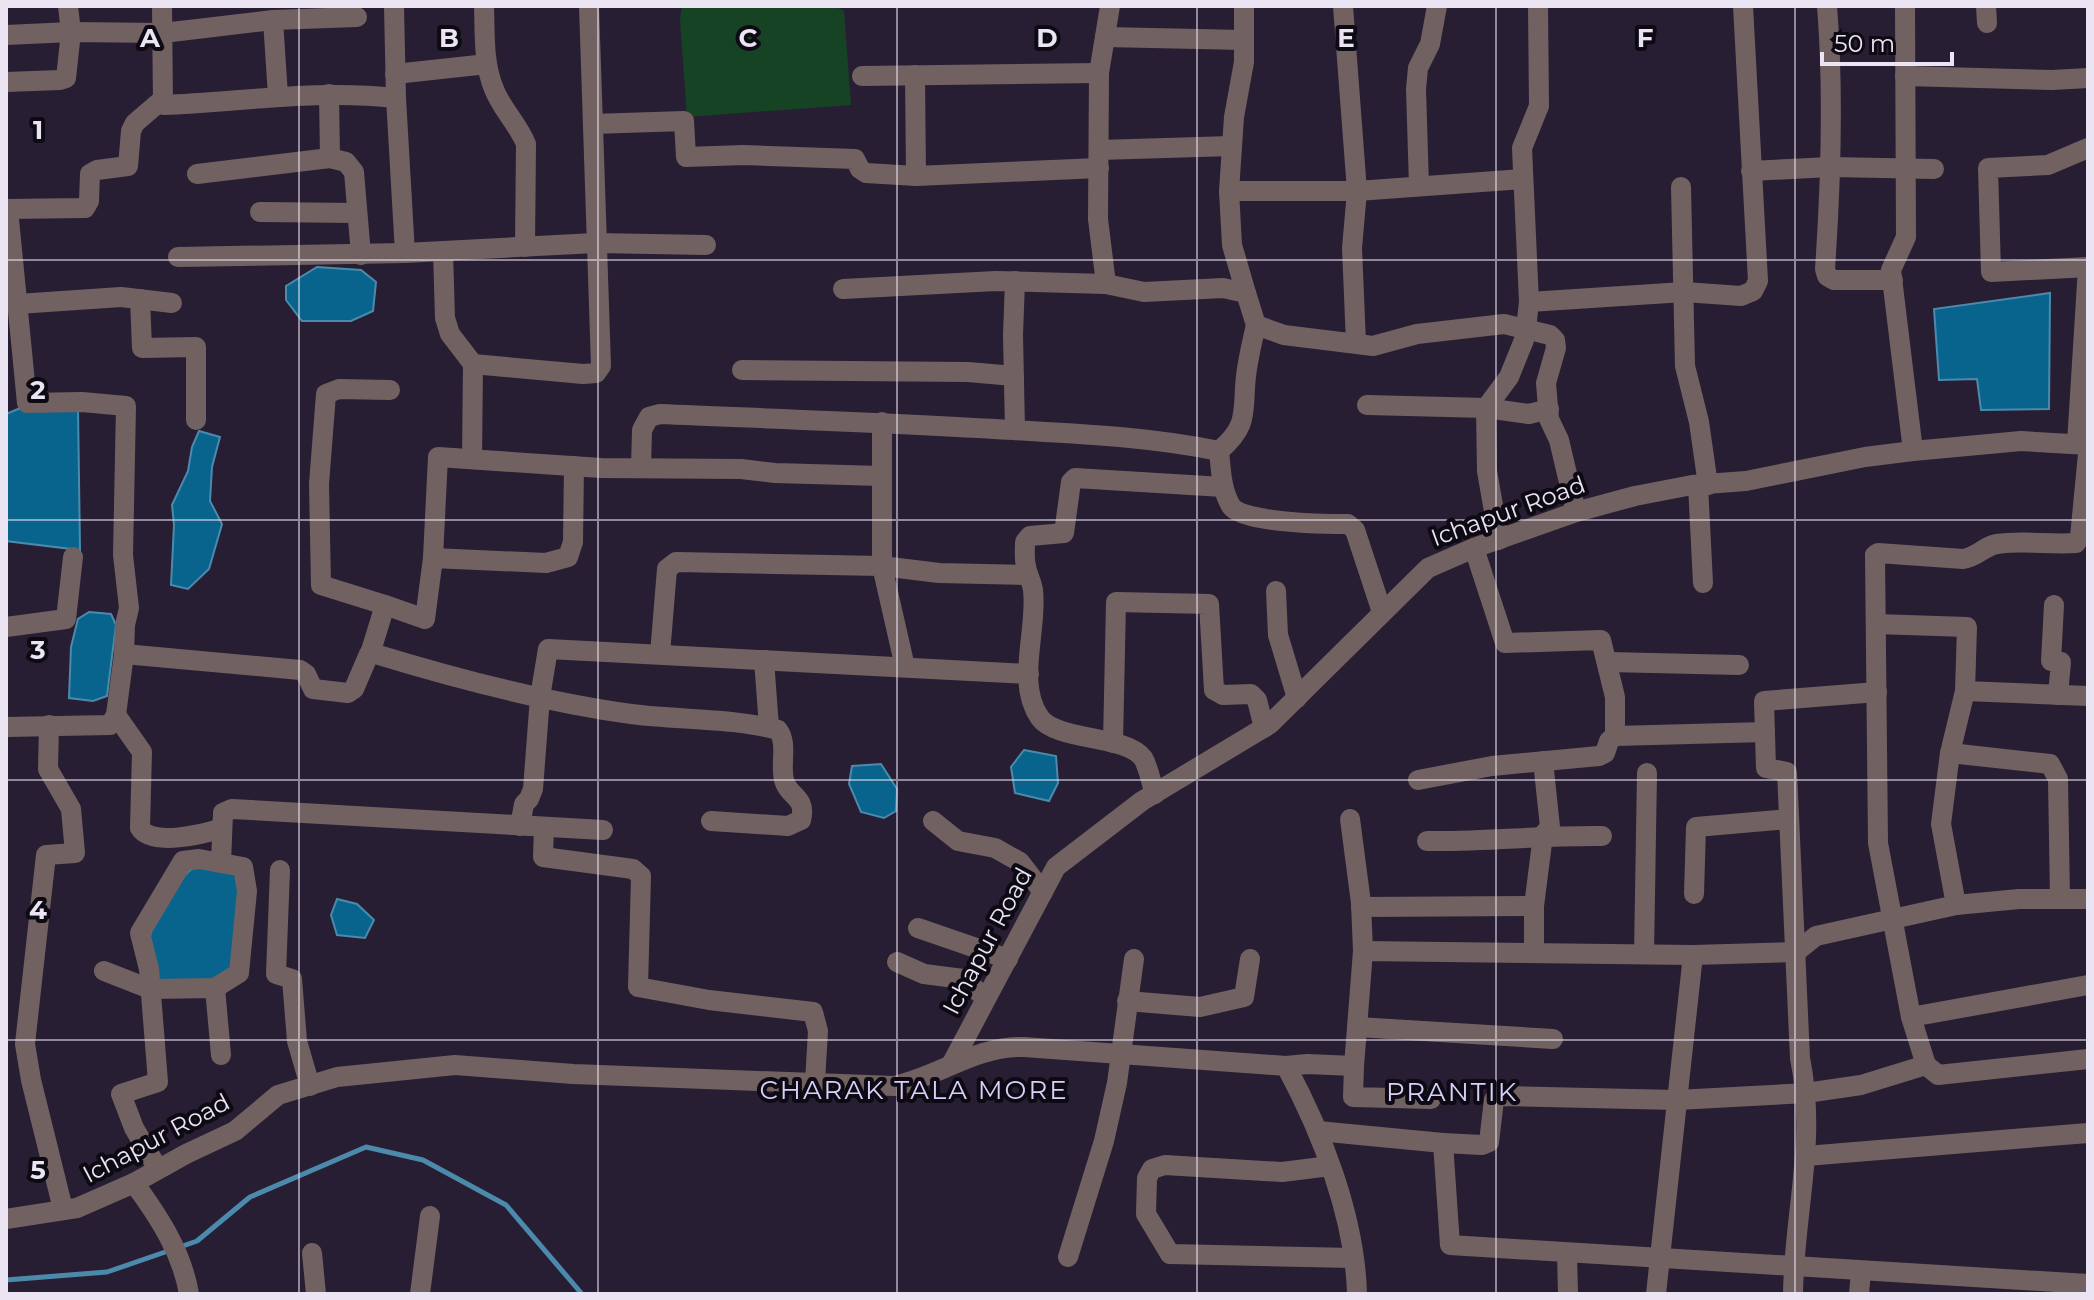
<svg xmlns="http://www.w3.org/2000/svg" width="2094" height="1300" viewBox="0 0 2094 1300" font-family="Montserrat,sans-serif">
<rect width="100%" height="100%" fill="#281e33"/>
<path fill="#164324" d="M682 6H834L844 11 851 105 687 117 680 19Z"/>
<g fill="#08648d" stroke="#4c8aac" stroke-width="2">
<path d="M317 267 361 270 376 282 373 311 351 321H302L286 300V286Z"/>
<path d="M2050 293 2049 409 1981 410 1977 379 1939 380 1934 309Z"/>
<path d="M78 408 80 550 6 541V414L18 409Z"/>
<path d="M199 431 220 437 212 467 210 501 222 524 209 569 188 589 171 585 174 525 172 505 188 471 192 447Z"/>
<path d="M89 612 111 614 116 625 107 696 93 701 69 698 71 647 78 619Z"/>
<path d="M1024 750 1056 756 1058 783 1049 801 1015 793 1011 767Z"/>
<path d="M881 764 897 789 896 811 884 818 861 812 849 784 852 766Z"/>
<path d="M198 864 234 870 242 890 232 968 217 983H159C156 973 150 962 149 952 146 924 175 880 198 864Z"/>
<path d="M337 899 357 904 374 920 365 938 337 935 331 915Z"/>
</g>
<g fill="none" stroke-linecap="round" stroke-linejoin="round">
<g stroke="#4c8aac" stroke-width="5">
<path d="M180 1247 197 1241 250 1197 366 1147 423 1160 506 1205 582 1294"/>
<path d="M6 1280 107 1272 171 1250"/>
</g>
<g stroke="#716261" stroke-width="20">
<path d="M162 6 163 105C241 102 317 89 396 98"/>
<path d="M394 6 396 98 405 253 595 243 706 245"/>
<path d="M484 6C485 33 483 63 494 89 501 108 518 124 526 144L525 247"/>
<path d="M1244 6V62L1234 117 1229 191 1232 245 1246 293"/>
<path d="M1343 6 1357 191 1352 248 1356 343"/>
<path d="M1827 6C1834 94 1831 182 1825 269L1827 276 1834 280H1893"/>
<path d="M1905 6 1906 237 1891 270 1913 451"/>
<path d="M1986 6 1987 23"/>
<path d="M6 35 71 32 163 33 273 20"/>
<path d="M1105 37 1244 40"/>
<path d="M395 74 487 64"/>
<path d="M915 75 916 176"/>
<path d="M862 76 1099 73"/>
<path d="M1905 76 2052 80 2088 78"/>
<path d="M6 82 60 80 66 78 71 32 68 6"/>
<path d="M329 94 330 158"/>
<path d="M278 96 273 20 357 17"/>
<path d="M593 124 684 121 686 157 743 155 855 159 860 169 866 173 916 176 1099 168"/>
<path d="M2088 148 2048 165 1988 168 1991 272 2088 267"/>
<path d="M1099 150 1232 146"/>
<path d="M1751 171 1830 167 1934 169"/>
<path d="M197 174 330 158 346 162 354 172 361 255"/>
<path d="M1419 186 1416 89 1418 68 1430 44 1437 6"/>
<path d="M1681 187 1685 366 1699 422 1708 485"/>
<path d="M1229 191H1357L1523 179"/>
<path d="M6 209 85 208 89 201 90 174 97 170 128 166 131 131 135 123 163 99"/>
<path d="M260 212 357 213"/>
<path d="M443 252 445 318 450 334 473 364"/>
<path d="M178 257 405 253"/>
<path d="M1015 281 1013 335 1015 430"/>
<path d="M1106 284 1098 219 1099 73 1110 6"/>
<path d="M843 289 996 281 1106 284 1144 292 1223 288 1246 293 1256 325 1284 335 1373 346 1417 334 1504 324 1550 335 1555 340 1556 348 1546 383 1549 419 1559 440 1576 512"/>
<path d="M140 299 142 348 196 347V420"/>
<path d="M1529 302 1684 292 1741 296 1753 291 1758 281 1743 6"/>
<path d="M18 304 121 297 172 303"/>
<path d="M742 370 968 372 1014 376"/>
<path d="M1367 405 1486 408 1529 414 1549 409"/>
<path d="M882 422V566L905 667"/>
<path d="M2077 443 2088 267"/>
<path d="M1219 451C1221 469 1221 489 1231 506 1242 523 1326 524 1348 524L1355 530 1382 612"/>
<path d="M2088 454 2080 537 2076 543C2050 545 2023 540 1997 544 1984 546 1979 556 1963 559L1878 553 1875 555 1878 843 1911 1017 1926 1065 1938 1075 2088 1059"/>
<path d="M472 459 473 364 583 374 596 373 601 366 589 6"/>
<path d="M641 468 642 430 649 417 660 414C778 419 896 423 1013 430 1082 434 1151 437 1219 451 1250 425 1242 411 1246 376 1248 359 1252 342 1256 325"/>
<path d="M1698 485 1703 583"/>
<path d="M1499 540 1487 471 1486 408 1509 377 1524 340 1526 329 1529 302 1522 148 1539 106 1538 6"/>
<path d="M1474 548 1505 643 1601 640 1615 697V736"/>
<path d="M433 558 546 563 568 557 573 542 574 466"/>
<path d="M1276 591 1278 635 1297 698"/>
<path d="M385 605 321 585 319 484 326 394 339 389 390 390"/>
<path d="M2054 605 2051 661 2061 662 2058 695"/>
<path d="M1876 624 1967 627 1965 691 1950 753 1941 824 1956 905"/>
<path d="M6 627 66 619 73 557"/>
<path d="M124 654 300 670 306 674 313 689 348 693 354 689 369 654 372 653C457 679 543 702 631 714 677 720 734 718 778 730 788 743 780 764 784 780 788 797 807 796 801 820L788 826 711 821"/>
<path d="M370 654 385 605 425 619 433 558 438 457 601 468 741 469 775 473 881 476"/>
<path d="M660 654 667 569 676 562 882 566 939 573 1028 575"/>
<path d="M764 660 769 727"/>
<path d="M1608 662 1739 665"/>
<path d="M1965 691 2088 696"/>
<path d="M116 715 142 752 140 828C152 847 204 834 222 828"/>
<path d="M49 725 48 769 71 809 75 853 46 855 25 1044 31 1080 63 1209"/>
<path d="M6 727 110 725 116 715 124 654 125 625 129 608 123 555 126 406 82 402 27 403 8 209"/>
<path d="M1113 743 1116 602 1209 604 1214 690 1223 695 1251 694 1257 700 1264 728"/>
<path d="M1950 753 2050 764 2058 779 2060 899"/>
<path d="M1418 780 1492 766 1599 756 1605 753 1609 741 1615 736 1765 732"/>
<path d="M1155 794C1151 783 1149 768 1143 758 1126 735 1057 741 1040 718 1015 683 1038 630 1033 590 1032 582 1027 574 1026 566 1024 559 1025 550 1025 542L1030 536 1064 533 1071 482 1075 478 1223 487"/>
<path d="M1350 819 1361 903 1363 951"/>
<path d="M933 821 958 841 995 848 1020 862 1043 892"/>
<path d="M520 826 524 804 529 799 533 789 540 697 548 649 1029 674"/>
<path d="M544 827 543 857 633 869 641 876 638 987 709 1000 813 1012 818 1031 815 1082"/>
<path d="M1427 841C1486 842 1543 835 1602 836"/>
<path d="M221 863 223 813 232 809 603 830"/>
<path d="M280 870 276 974 292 979 297 1041 310 1086"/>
<path d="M1694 894 1696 827 1788 819"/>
<path d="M1361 907 1534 906"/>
<path d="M918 928 1008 959"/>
<path d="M1534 951V906L1543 835 1550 827 1543 761"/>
<path d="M1644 954 1647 773"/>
<path d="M897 962 924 974 963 979 986 998"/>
<path d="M104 971 150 989 215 988 221 1055"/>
<path d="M1127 1001 1200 1007 1244 997 1250 959"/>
<path d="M1911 1017 2088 985"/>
<path d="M1357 1027 1553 1039"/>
<path d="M951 1065 1056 867 1142 801 1270 724 1428 568 1474 548 1576 512 1635 496 1692 485 1746 481 1865 457 1913 451 2021 441 2088 445"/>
<path d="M1286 1066 1307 1064 1354 1066 1363 951 1693 955 1796 952 1816 936 1956 905 2019 899H2088"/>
<path d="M1354 1066 1353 1097 1431 1099"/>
<path d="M1318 1131 1443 1143 1450 1245 2088 1284"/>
<path d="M1443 1143 1482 1145 1489 1142 1494 1100 1501 1096 1677 1100 1806 1093 1861 1085 1926 1065"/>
<path d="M1806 1156 2088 1133"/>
<path d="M1330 1166 1282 1172 1165 1165 1152 1169 1147 1178 1146 1214 1170 1254 1353 1258"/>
<path d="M158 1169 134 1128 121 1094 158 1082 149 969 140 933 183 861 199 859 243 867 247 891 239 973 215 988"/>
<path d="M134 1183C159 1217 182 1252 189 1294"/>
<path d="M6 1219 77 1208 134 1183 186 1154 235 1131 278 1095 337 1077 455 1065 573 1074 894 1086C937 1077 978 1045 1024 1047L1286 1066C1322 1133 1355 1217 1357 1294"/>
<path d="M312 1253 316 1294"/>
<path d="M1567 1253 1568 1294"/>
<path d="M1068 1257 1104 1141 1117 1083 1134 959"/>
<path d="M420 1294 430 1216"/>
<path d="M1656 1294 1693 955"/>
<path d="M1793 1294C1794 1211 1817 1142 1800 1058L1787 772 1766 768 1764 701 1877 692"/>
<path d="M1859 1294 1861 1271"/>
</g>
</g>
<path fill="none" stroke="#eae4f3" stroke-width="2" stroke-opacity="0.55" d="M299 6V1294M598 6V1294M897 6V1294M1197 6V1294M1496 6V1294M1795 6V1294M6 260H2088M6 520H2088M6 780H2088M6 1040H2088"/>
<g text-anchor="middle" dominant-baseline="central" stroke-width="8" stroke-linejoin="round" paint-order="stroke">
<g font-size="24" fill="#eae4f3" stroke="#0e0a13">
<text transform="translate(1508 511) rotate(-20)">Ichapur Road</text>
<text transform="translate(987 941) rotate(-62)">Ichapur Road</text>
<text transform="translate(156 1138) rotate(-28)">Ichapur Road</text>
</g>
<g font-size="26" letter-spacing="2" fill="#d8cffa" stroke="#0e0a13">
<text x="914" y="1090">CHARAK TALA MORE</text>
<text x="1452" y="1092">PRANTIK</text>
</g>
</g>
<g font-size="26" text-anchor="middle" font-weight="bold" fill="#eae4f3" stroke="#0e0a13" stroke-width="8" stroke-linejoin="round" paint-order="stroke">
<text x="150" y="47">A</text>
<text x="449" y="47">B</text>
<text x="748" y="47">C</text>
<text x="1047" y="47">D</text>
<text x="1346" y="47">E</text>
<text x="1645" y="47">F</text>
<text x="38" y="139">1</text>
<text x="38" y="399">2</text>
<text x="38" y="659">3</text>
<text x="38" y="919">4</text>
<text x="38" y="1179">5</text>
</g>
<rect width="2094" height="1300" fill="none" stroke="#eae4f3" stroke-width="16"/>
<path d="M1822 52v12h130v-12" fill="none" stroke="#eae4f3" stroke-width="4"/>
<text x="1834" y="52" font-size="24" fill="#eae4f3" stroke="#0e0a13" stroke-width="6" paint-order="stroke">50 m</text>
</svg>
